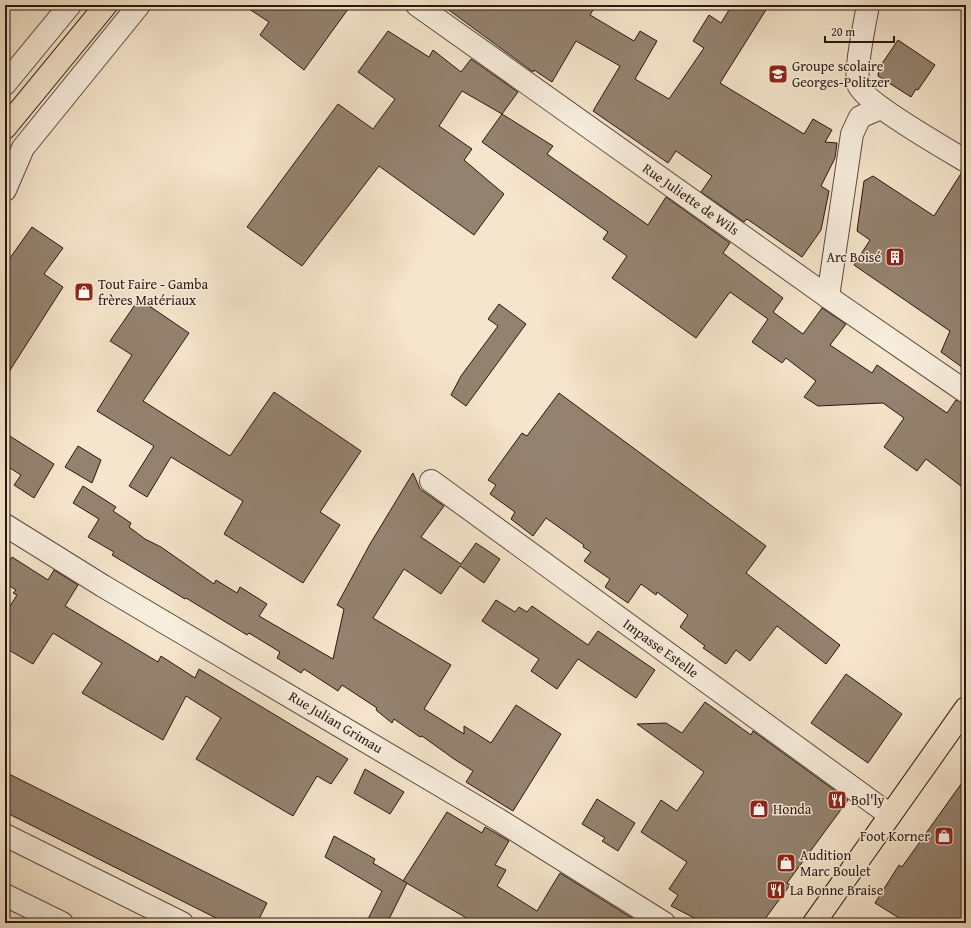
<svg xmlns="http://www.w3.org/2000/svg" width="971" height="928" viewBox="0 0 971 928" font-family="'Gentium Book Plus',serif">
<rect width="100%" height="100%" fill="#f5e5cc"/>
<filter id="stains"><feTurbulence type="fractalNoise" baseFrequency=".005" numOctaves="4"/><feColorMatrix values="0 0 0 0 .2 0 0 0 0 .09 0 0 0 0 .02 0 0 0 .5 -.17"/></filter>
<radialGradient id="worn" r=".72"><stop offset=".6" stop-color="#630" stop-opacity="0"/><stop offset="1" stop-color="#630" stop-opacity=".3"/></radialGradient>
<g fill="#948270" stroke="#2a170d">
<path d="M243 5H351L304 70 260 35 269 22Z"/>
<path d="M442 5H596L590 15 634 41 640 31 657 41 635 79 669 99 704 48 693 41 709 15 721 23 732 5H769L720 83 804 134 813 119 832 130 825 142 837 143 835 158 821 186 829 191 821 230 802 257 747 219 744 222 701 192 712 176 676 151 668 163 593 111 620 66 576 41 552 82 534 70 533 72Z"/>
<path d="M388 31 429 57 433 50 461 72 471 59 518 92 502 114 462 91 439 126 472 149 464 160 504 194 474 235 379 166 302 266 247 227 338 104 373 129 395 99 358 72Z"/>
<path d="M898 40 935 65 918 90 916 89 911 97 878 76 879 68Z"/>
<path d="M502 114 553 146 547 154 648 225 666 197 730 243 723 253 783 298 773 312 803 334 822 308 846 324 830 345 872 373 877 365 947 413 956 400 966 404V490L926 459 917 471 884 447 904 418 883 403 818 406 804 397 816 381 786 358 782 363 752 342 768 319 730 292 696 338 612 278 627 256 603 239 608 232 482 142Z"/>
<path d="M962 172 966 173V370L941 352 950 331 854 265 870 240 857 231 864 181 873 176 934 216Z"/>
<path d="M32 227 63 248 44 274 63 287 5 378V265Z"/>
<path d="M139 299 189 333 143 401 230 456 274 392 361 451 320 512 340 525 303 583 224 534 243 501 171 457 147 497 129 486 154 446 97 411 132 355 110 341Z"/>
<path d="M499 304 526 324 466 406 451 395 461 376 498 326 488 319Z"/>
<path d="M559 393 766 546 746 573 840 645 826 664 777 626 750 661 736 650 726 664 703 648 705 646 680 627 688 615 657 592 656 595 641 584 628 603 605 587 610 579 584 561 591 552 583 547 584 545 546 518 533 536 511 519 515 512 490 494 496 485 488 480 522 433 527 436Z"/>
<path d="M5 433 54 464 34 498 14 485 21 475 5 465Z"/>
<path d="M78 446 101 460 92 483 65 467Z"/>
<path d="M413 473 420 489 444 506 421 537 461 564 476 543 500 559 484 583 460 566 441 594 404 569 373 618 451 665 424 709 464 734V726L491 743 516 705 561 734 513 811 466 782 473 771 454 759 422 736 420 737 394 719 392 723 376 710 377 708 342 685 338 691 304 669 301 673 277 658 280 652 249 633 247 635 186 598 185 599 112 555 114 552 88 537 99 519 73 503 83 486 116 507 113 511 131 523 129 527 145 539 161 547 214 584 216 580 237 593 240 587 267 604 259 616 333 659 344 609 337 605 370 544Z"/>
<path d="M12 557 48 580 54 570 78 585 65 606 158 662 161 656 195 678 199 669 348 759 331 784 317 776 293 816 196 759 221 718 186 696 163 740 82 693 102 663 53 633 33 664 5 648V614L17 595 13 593 16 590 5 583V569Z"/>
<path d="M496 600 515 612 519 607 527 612 532 606 588 645 598 631 655 670 636 698 578 659 557 689 531 671 539 659 482 621Z"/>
<path d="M846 674 902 714 868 763 811 723Z"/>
<path d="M705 702 751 735 753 731 848 800 787 883 790 885 762 923H704L671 906 678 895 669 889 687 862 641 832 661 800 677 811 704 772 637 724 666 723 682 733Z"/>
<path d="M365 769 404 792 390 814 354 793Z"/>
<path d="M5 772 267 903 257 923H226L5 812Z"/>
<path d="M966 777V923H907L875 903 899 865 902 867Z"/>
<path d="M597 799 635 823 618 851 602 841 605 838 582 824Z"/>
<path d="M447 812 482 833 485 827 509 841 495 865 506 870 497 886 537 911 560 873 640 923H475L403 881Z"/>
<path d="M334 836 375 859 373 863 407 883 387 923H366L382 891 325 857Z"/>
</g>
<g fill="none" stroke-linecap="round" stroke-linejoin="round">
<g stroke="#5d4a3d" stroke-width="24">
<g id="minor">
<path d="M417 5 828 297 966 392"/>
<path d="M868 5C865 23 855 67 858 84 863 102 946 149 966 161"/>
<path d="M5 84 70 5"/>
<path d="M5 190 23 148 139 5"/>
<path d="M828 297 852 134 860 117 881 108"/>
<path d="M431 481 890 815"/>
<path d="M5 525 103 586 499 820 664 923"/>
<path d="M5 835 182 923"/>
<path d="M5 895 62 923"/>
</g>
</g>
<g stroke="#2a170d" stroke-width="24">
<g id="major">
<path d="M5 128 106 5"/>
<path d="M814 923 966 708"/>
</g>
</g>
<use href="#minor" stroke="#f8eede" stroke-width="22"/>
<use href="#major" stroke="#f5e5cc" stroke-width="22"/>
</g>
<defs>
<g id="school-square" transform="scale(1)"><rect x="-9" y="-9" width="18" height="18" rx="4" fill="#8f2418" stroke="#f8eede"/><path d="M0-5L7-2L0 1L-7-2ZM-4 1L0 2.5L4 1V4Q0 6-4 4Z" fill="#fff"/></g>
<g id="building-square" transform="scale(1)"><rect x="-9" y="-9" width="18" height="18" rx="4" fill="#8f2418" stroke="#f8eede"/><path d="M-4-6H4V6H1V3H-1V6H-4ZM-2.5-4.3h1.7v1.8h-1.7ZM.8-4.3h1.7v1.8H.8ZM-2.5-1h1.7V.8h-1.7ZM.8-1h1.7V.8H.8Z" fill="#fff"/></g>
<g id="shop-square" transform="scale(1)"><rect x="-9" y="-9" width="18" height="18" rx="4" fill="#8f2418" stroke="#f8eede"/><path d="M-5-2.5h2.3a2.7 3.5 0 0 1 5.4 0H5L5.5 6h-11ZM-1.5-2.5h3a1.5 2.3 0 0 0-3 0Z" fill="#fff"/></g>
<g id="restaurant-square" transform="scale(1)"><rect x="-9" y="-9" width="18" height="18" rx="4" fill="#8f2418" stroke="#f8eede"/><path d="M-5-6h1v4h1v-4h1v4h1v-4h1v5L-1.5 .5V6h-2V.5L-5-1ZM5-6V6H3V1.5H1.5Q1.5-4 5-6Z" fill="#fff"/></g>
</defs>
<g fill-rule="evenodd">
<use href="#school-square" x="778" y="74"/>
<use href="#building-square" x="895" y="257"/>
<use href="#shop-square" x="84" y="292"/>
<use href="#restaurant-square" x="837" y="800"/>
<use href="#shop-square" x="759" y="809"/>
<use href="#shop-square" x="944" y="836"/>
<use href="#shop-square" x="786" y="863"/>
<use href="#restaurant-square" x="776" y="890"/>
</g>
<g text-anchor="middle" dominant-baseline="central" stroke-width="3" stroke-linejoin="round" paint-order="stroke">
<g font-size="14" fill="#2a170d" stroke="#f8eede" text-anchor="start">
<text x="792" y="66">Groupe scolaire<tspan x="792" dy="16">Georges-Politzer</tspan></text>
<text x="881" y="257" text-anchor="end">Arc Boisé</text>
<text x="98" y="284">Tout Faire - Gamba<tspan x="98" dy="16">frères Matériaux</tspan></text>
<text x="851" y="800">Bol'ly</text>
<text x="773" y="809">Honda</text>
<text x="930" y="836" text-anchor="end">Foot Korner</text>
<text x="800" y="855">Audition<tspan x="800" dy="16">Marc Boulet</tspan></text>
<text x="790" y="890">La Bonne Braise</text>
</g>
<g font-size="14" fill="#2a170d" stroke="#f8eede">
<text transform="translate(691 199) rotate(35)">Rue Juliette de Wils</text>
<text transform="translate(661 648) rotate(36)">Impasse Estelle</text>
<text transform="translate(336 722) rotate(31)">Rue Julian Grimau</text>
</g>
</g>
<rect width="971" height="928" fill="none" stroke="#f5e5cc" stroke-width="20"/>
<rect x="6" y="6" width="959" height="916" fill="none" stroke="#2a170d" stroke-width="2"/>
<rect x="10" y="10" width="951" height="908" fill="none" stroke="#2a170d"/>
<path d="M825 36v6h69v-6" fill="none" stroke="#2a170d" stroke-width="2"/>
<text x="831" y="36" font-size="12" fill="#2a170d" stroke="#f8eede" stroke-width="3" paint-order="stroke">20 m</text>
<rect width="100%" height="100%" filter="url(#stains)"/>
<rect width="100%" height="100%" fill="url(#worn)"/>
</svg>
